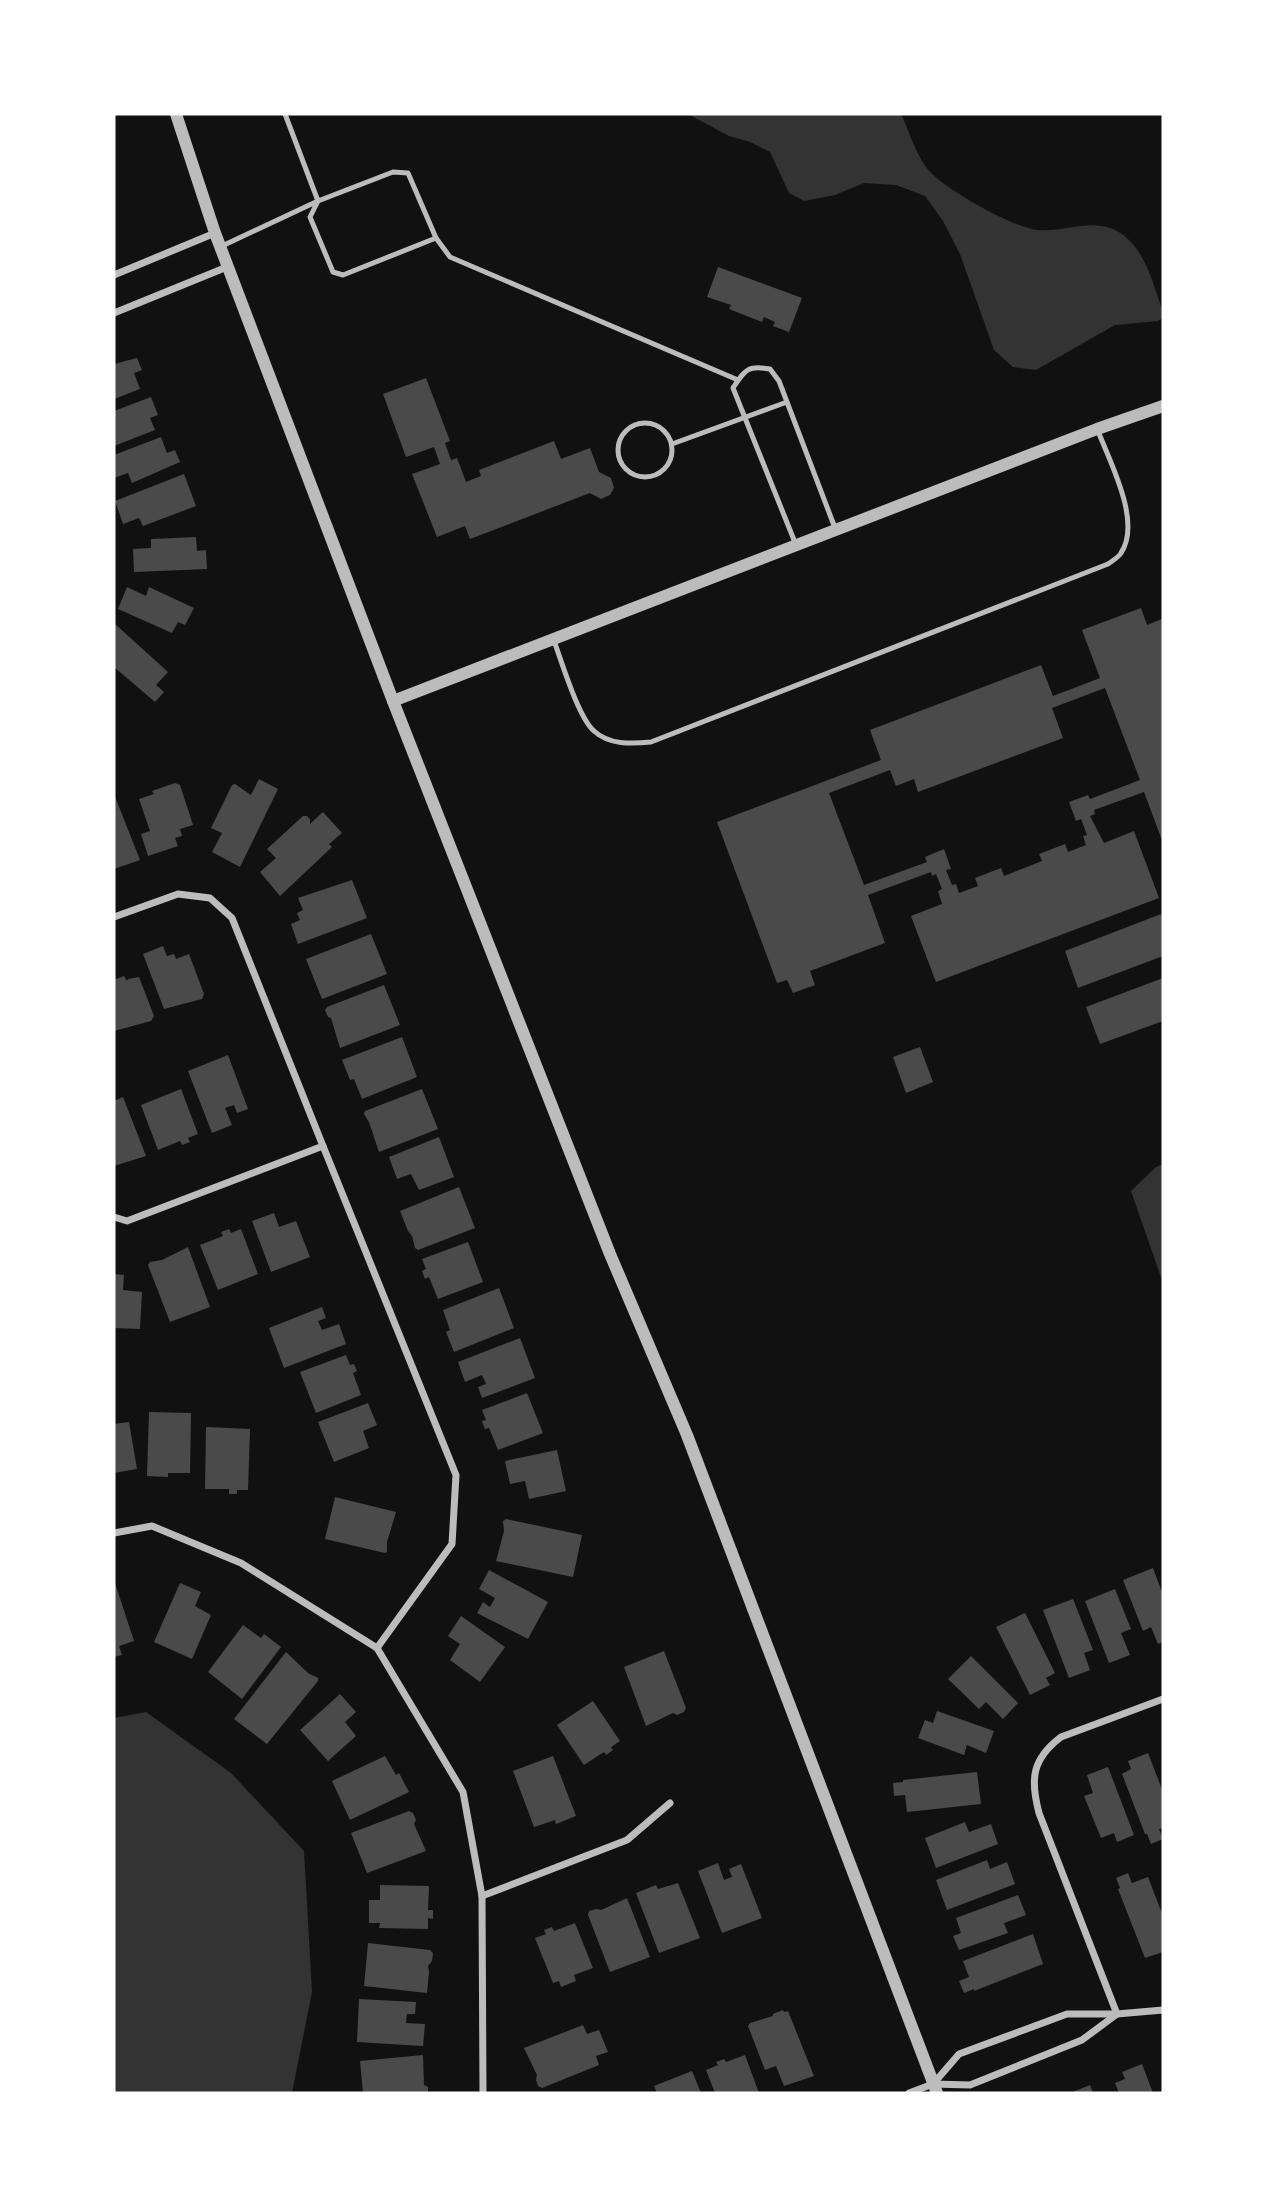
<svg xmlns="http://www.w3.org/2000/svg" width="1277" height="2207" viewBox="0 0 1277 2207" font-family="Merriweather,serif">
<rect width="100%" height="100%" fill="#111"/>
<g fill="#333">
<path d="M688 114H901C909 131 915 152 926 167 941 188 1012 227 1037 230 1070 233 1100 212 1129 240 1148 259 1154 287 1163 312V318L1158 321 1115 325 1036 370 1013 367 994 350 960 254 943 221 925 196 896 185 864 183 835 195 804 201 789 193 770 152 750 142 729 136Z"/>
<path d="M1163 1164V1283L1131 1191 1156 1167Z"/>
<path d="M146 1712 231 1773 304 1851 312 1992 292 2093H114V1718Z"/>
</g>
<g fill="#4a4a4a" fill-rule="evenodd">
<path d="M718 267 802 298 789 332 773 326 775 322 764 317 762 322 729 309 731 305 707 297Z"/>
<path d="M137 358 142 370 134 373 140 389 114 399V364Z"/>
<path d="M426 378 450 441 445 443 451 460 457 458 466 482 481 476 479 470 554 441 561 459 590 448 599 472 611 478 614 488 610 495 601 499 590 493 470 539 465 526 437 537 412 474 440 464 434 447 406 457 383 394Z"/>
<path d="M151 397 158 415 150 418 155 430 114 446V411Z"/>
<path d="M161 437 167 453 175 450 180 462 132 483 128 473 114 478V455Z"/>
<path d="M184 474 196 506 143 526 139 518 123 524 115 501Z"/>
<path d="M196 537 197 551 206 550 207 569 134 572 133 549 151 548V539Z"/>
<path d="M127 587 146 596 149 587 194 608 185 625 178 622 172 633 118 609Z"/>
<path d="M1141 608 1147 625 1162 619 1163 623V843L1144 792 1094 810 1095 814 1090 816 1104 843 1134 831 1159 898 936 982 911 916 942 904 938 891 942 889 936 874 932 876 931 872 868 895 885 943 810 971 815 985 793 993 787 980 777 983 717 822 881 760 870 730 1041 665 1053 696 1100 678 1082 630ZM1105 688 1140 780 1090 799 1088 795 1069 802 1076 821 1081 819 1087 835 1083 836 1086 845 1068 852 1065 844 1039 854 1042 861 1004 876 1001 868 975 878 978 886 959 893 956 884 952 885 946 870 951 869 944 849 925 857 927 862 864 885 829 793 890 770 896 786 914 779 918 792 1063 738 1052 708Z"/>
<path d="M114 623 168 672 156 685 164 692 155 702 114 667Z"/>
<path d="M259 779 278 789 240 867 212 852 222 833 211 828 232 785 235 784 251 795Z"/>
<path d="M175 783 180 785 193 825 180 829 182 836 175 838 178 846 148 856 141 834 150 831 139 799 154 794 152 791Z"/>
<path d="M114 794 140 860 114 869Z"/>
<path d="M323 812 342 833 329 844 332 847 280 896 260 872 276 858 267 849 303 816H307L310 819V824Z"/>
<path d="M352 880 367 918 298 944 291 924 300 920 297 913 303 910 298 898Z"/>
<path d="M1161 914 1163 920V956L1078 988 1065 951Z"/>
<path d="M371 934 387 974 322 999 306 959Z"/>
<path d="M163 946 167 956 174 954 176 959 189 954 204 994 202 999 164 1009 143 954Z"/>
<path d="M114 973 116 979 124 976 127 981 128 979 139 977 154 1016 151 1021 114 1031Z"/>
<path d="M1163 978V1021L1100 1044 1086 1007Z"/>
<path d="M384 985 400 1025 340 1048 331 1018 328 1017 325 1010 327 1007Z"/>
<path d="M402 1037 417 1077 362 1099 354 1079 350 1080 342 1060Z"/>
<path d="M920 1047 933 1082 906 1093 893 1057Z"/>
<path d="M228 1055 248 1109 237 1113 234 1105 225 1108 232 1125 212 1133 188 1071Z"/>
<path d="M181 1089 198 1134 188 1138 190 1142 182 1145 180 1141 158 1150 141 1105Z"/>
<path d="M422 1089 438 1129 379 1152 369 1122 364 1114 365 1111Z"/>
<path d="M123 1097 146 1156 114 1166V1101Z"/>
<path d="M439 1137 454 1177 419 1190 411 1174 397 1179 389 1157Z"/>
<path d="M459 1187 475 1228 418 1250 415 1248 412 1236 408 1231 400 1211Z"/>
<path d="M274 1213 279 1227 296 1221 310 1257 271 1272 252 1221Z"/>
<path d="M229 1229 231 1233 241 1229 258 1274 218 1290 200 1245 223 1236 221 1232Z"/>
<path d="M468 1242 483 1282 438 1299 429 1277 425 1279 422 1271 426 1269 422 1259Z"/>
<path d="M188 1247 210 1307 170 1322 148 1265 150 1262 162 1260Z"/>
<path d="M114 1274 124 1275 123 1290 142 1292 140 1329 114 1328Z"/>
<path d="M499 1288 514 1328 454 1352 446 1332 450 1330 443 1310Z"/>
<path d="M322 1307 326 1318 318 1321 322 1330 339 1324 346 1344 284 1368 269 1328Z"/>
<path d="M520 1338 535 1378 482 1398 478 1387 486 1384 482 1375 465 1382 458 1362Z"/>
<path d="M346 1355 350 1365 354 1364 357 1371 353 1373 361 1395 316 1413 300 1372Z"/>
<path d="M527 1393 543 1433 498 1450 489 1428 485 1429 482 1421 486 1420 482 1410Z"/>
<path d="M368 1403 377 1425 363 1431 369 1448 334 1462 318 1422Z"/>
<path d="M149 1412 191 1413 190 1473H168V1477L147 1476Z"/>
<path d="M129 1422 137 1469 114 1473V1424Z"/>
<path d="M206 1427 250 1429 248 1490H237V1494H229V1489H205Z"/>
<path d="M557 1450 566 1491 529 1499 525 1481 510 1484 505 1461Z"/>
<path d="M335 1497 396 1512 387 1542V1552L385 1553 325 1539Z"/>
<path d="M506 1519 582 1535 573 1577 496 1561 504 1531 503 1521Z"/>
<path d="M1153 1568 1163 1595V1642L1158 1644 1151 1627 1143 1631 1123 1580Z"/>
<path d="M489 1570 548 1602 528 1639 477 1613 483 1602 490 1607 495 1598 479 1589Z"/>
<path d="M114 1580 134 1641 119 1646 122 1655 114 1657Z"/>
<path d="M180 1583 201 1592 195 1606 211 1615 192 1659 154 1642Z"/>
<path d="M1115 1589 1131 1629 1121 1633 1130 1655 1109 1663 1085 1601Z"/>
<path d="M1073 1599 1093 1650 1084 1653 1090 1670 1069 1678 1043 1610Z"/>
<path d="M1025 1613 1055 1673 1046 1678 1050 1685 1030 1695 996 1627Z"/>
<path d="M461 1616 505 1647 480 1682 450 1660 460 1644 448 1636Z"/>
<path d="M243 1625 261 1638 264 1634 281 1647 242 1699 208 1672Z"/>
<path d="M664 1651 686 1708 684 1712 677 1715 673 1713 646 1726 624 1667Z"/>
<path d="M286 1652 308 1673 318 1678V1681L267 1744 234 1719Z"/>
<path d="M971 1656 1018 1703 1003 1719 986 1702 979 1709 948 1679Z"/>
<path d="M340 1694 356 1712 345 1722 356 1736 328 1761 300 1730Z"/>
<path d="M593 1701 620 1741 611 1747 613 1750 606 1755 604 1752 584 1765 557 1725Z"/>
<path d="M937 1711 994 1731 986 1753 967 1745 964 1755 918 1738 925 1720 933 1723Z"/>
<path d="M1148 1753 1163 1792V1828L1159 1829 1163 1839 1151 1844 1147 1834H1145L1122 1774 1131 1769 1128 1761Z"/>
<path d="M385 1756 396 1775 399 1773 409 1792 350 1820 332 1781Z"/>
<path d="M553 1756 576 1816 556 1824 555 1820 534 1827 513 1771Z"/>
<path d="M1108 1767 1134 1835 1117 1842 1114 1833 1101 1838 1084 1796 1093 1793 1087 1775Z"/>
<path d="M977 1772 981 1804 907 1812 905 1795 894 1796 893 1783 903 1782V1780Z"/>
<path d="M409 1811 413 1813 416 1820 414 1824 426 1851 367 1873 351 1833Z"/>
<path d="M965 1822 969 1832 991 1824 998 1844 936 1868 925 1838Z"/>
<path d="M987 1860 990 1869 1007 1862 1015 1884 947 1910 936 1880Z"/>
<path d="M718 1863 724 1880 732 1877 729 1869 741 1864 762 1918 722 1933 698 1871Z"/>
<path d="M1128 1873 1132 1883 1148 1877 1163 1916V1952L1145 1958 1118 1889 1120 1888 1116 1878Z"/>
<path d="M678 1883 700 1938 659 1953 636 1893 656 1885 658 1889Z"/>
<path d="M380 1885 429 1886 428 1910H433V1919L428 1918V1929L379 1928 380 1923H369V1900H380Z"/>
<path d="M1018 1895 1026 1915 1004 1923 1008 1933 959 1950 953 1936 961 1933 956 1918Z"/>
<path d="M627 1898 650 1957 610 1972 588 1915 589 1911 596 1909 601 1910Z"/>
<path d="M575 1923 593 1968 574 1975 576 1981 561 1987 559 1981 553 1983 535 1938 546 1934 544 1930 552 1927 554 1931Z"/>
<path d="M1033 1934 1043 1964 974 1991V1989L964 1993 959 1981 969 1977 963 1961Z"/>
<path d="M368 1943 430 1950 433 1953 432 1961 428 1966 429 1972 427 1993 364 1986Z"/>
<path d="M359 1999 416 2002 415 2014H407L406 2023 425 2024 423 2046 357 2042Z"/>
<path d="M783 2010 784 2012 788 2011 814 2076 784 2086 776 2066 765 2070 748 2026 750 2023 773 2016V2014Z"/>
<path d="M583 2025 587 2034 599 2030 608 2052 596 2056 599 2065 542 2088 538 2086 536 2080 537 2075 524 2048Z"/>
<path d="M423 2055 424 2085 428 2087V2093H363L360 2061Z"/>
<path d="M745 2055 759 2093H715L706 2070 718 2065 716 2062 724 2059 726 2062Z"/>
<path d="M1142 2064 1153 2093H1119L1115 2083 1125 2079 1122 2072Z"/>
<path d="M692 2071 701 2093H657L654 2086Z"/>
<path d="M1090 2085 1093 2093H1070Z"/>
</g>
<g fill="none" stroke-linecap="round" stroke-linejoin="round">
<g stroke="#bcbcbc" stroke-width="5">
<path d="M285 114 318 201 393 172 408 173 436 238 450 257 738 380"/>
<path d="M222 246 318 201 310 217 333 272 343 275 436 238"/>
<circle cx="645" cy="450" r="27"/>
<path d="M672 444 787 402"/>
<path d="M796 545 733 388C745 370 747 365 770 369L779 381 835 528"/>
<path d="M554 641C562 662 578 717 594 731 609 745 631 744 651 742L1108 564C1112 561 1119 557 1121 553 1142 522 1110 462 1098 431"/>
</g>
<g stroke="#bcbcbc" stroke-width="7">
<path d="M114 275 215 233"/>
<path d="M114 313 227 267"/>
<path d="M114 917 178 894 210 898 232 918 323 1146 127 1221 114 1217"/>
<path d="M323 1146 456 1475 452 1544 377 1648"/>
<path d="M114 1533 152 1526 241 1563 377 1648 463 1792 482 1896 483 2093"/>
<path d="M482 1896 627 1840 670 1803"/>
<path d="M1117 2014 1039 1813C1030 1779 1032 1759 1061 1737L1163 1699"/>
<path d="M934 2083 959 2054 1067 2014H1117L1163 2010"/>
<path d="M909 2093 933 2084 970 2085 1082 2040 1117 2014"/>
</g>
<g stroke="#bcbcbc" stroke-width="12">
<path d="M176 114 215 233 393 701 610 1254 687 1435 937 2093"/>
<path d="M393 701 1097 429 1163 406"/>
</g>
</g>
<rect width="1277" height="2207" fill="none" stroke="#ffffff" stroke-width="231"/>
</svg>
